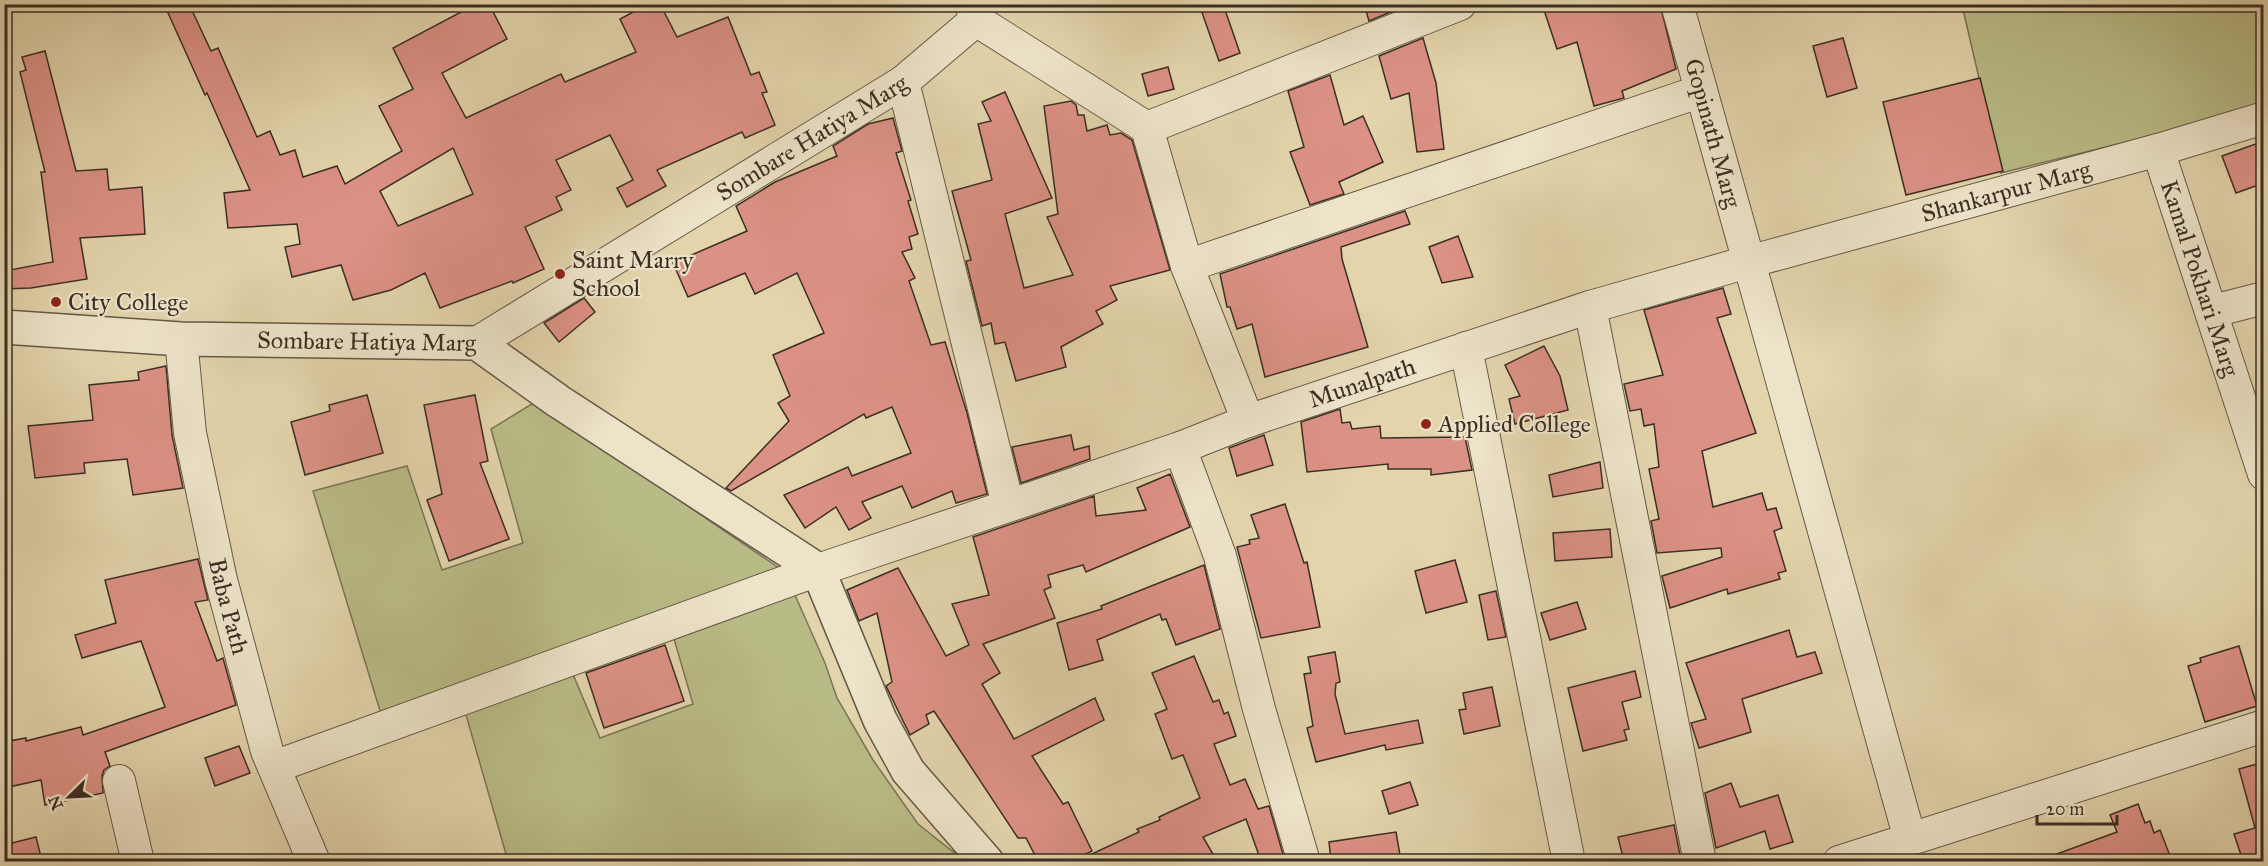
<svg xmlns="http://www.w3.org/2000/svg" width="2268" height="866" viewBox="0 0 2268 866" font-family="'IM FELL Great Primer',serif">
<rect width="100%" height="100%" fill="#e3d4ac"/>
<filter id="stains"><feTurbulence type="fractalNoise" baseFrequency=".00333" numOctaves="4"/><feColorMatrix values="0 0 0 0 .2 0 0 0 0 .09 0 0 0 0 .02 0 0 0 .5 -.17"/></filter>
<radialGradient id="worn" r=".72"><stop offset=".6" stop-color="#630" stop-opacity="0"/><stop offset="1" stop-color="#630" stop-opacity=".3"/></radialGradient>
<g fill="#b9bb86" stroke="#7a7556" stroke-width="1.5">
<path d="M1962 5H2263V108L2001 173Z"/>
<path d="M535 402 782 570 381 714 313 491 407 466 442 570 523 543 491 429Z"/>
<path d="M795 595 825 663 837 698 873 760 918 824 962 859 957 862 508 861 462 701 569 665 600 738 693 704 672 632Z"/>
</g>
<g fill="#dc9185" stroke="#3b2f25" stroke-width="1.5" fill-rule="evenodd">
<path d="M164 4H189L211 51 218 48 257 137 270 131 280 155 295 150 303 177 337 166 345 184 402 151 379 106 413 89 393 48 476 4H489L507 39 442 73 466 118 561 74 565 82 636 52 620 19 648 4H660L677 37 728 17 751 75 759 72 767 92 762 93 775 125 745 138 742 132 657 170 666 186 627 207 617 188 633 180 610 135 556 160 571 190 556 197 562 210 525 227 544 269 513 283 512 281 440 308 425 273 391 290 353 300 341 265 292 277 285 247 300 244 297 224 228 228 224 193 250 190 207 93 205 95ZM453 148 473 194 398 226 380 191Z"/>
<path d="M1199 4H1223L1240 53 1219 61Z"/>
<path d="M1364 4H1410L1369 21Z"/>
<path d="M1542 4H1660L1676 69 1622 91 1624 98 1594 106 1577 42 1557 49Z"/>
<path d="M1423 38 1436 83 1444 149 1417 152 1409 93 1391 99 1379 56Z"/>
<path d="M1843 38 1857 88 1827 97 1813 46Z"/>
<path d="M45 51 76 171 107 169 109 190 142 187 145 234 80 238 87 279 31 288 4 289V271L53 262 41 172H45L20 72 26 70 22 57Z"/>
<path d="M1168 67 1174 89 1148 96 1142 74Z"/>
<path d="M1330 75 1344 125 1363 116 1383 162 1339 182 1344 194 1310 205 1290 152 1304 147 1288 91Z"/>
<path d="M1980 78 2003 171 1906 195 1883 102Z"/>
<path d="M1005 92 1052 198 1005 214 1024 288 1073 275 1047 217 1058 214 1044 106 1071 101 1076 105 1078 115H1084L1087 131 1107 125 1110 135 1121 133 1132 140 1170 270 1110 286 1117 300 1096 311 1103 324 1061 347 1066 367 1016 381 1005 342 995 344 991 323 982 326 966 261 971 260 952 191 992 180 978 124 991 121 982 102Z"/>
<path d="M893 118 902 151 896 153 911 200 908 201 918 234 909 237 912 249 902 252 915 278 909 281 931 345 945 342 967 413 987 494 956 503 952 491 912 508 902 486 862 502 871 518 849 530 836 507 805 528 784 495 848 467 852 476 911 453 892 407 866 418 864 414 731 491 726 488 789 421 778 403 790 396 773 355 824 333 797 273 755 294 745 273 688 297 673 263 747 231 736 206 775 182 837 156 833 146 868 124Z"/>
<path d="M2264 141V183L2236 193 2222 156Z"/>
<path d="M1405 211 1410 224 1341 247 1342 259 1368 347 1265 377 1252 324 1237 329 1230 307H1227L1220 274Z"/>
<path d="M1458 236 1473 277 1442 283 1429 247Z"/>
<path d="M1723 288 1731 314 1717 318 1756 433 1702 451 1713 507 1762 493 1767 510 1776 508 1782 528 1774 531 1786 571 1778 573 1780 579 1728 594 1727 589 1670 608 1662 576 1722 557 1721 548 1657 553 1651 521 1659 519 1649 469 1659 467 1654 424 1644 426 1641 409 1630 411 1624 384 1663 375 1644 310Z"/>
<path d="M584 298 595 312 559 342 544 323Z"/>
<path d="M1544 346 1560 376 1568 410 1515 424 1509 399 1520 396 1505 365Z"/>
<path d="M166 366 172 435 183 488 133 495 127 459 84 463 85 473 35 478 28 426 93 420 89 385 139 380 138 372Z"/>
<path d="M367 395 383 453 305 475 291 422 330 411 329 405Z"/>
<path d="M475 395 488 461 480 463 509 539 449 561 427 500 442 494 424 405Z"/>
<path d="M1340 409 1342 423 1350 422 1352 429 1380 426 1381 438 1465 437 1472 470 1431 475V469H1388V464L1307 472 1301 422Z"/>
<path d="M1071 435 1074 450 1089 446 1090 459 1021 483 1012 447Z"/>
<path d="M1264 435 1273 465 1237 476 1229 448Z"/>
<path d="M1600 462 1603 488 1553 497 1549 475Z"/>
<path d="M1170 474 1190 527 1086 572 1083 565 1048 575 1051 587 1044 590 1055 618 983 644 1000 673 982 684 1014 739 1095 698 1104 720 1032 756 1063 804 1068 802 1092 851 1072 861H1038L1026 838H1018L934 711 926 715 929 724 910 735 886 686 892 682 877 613 859 621 847 590 898 568 946 656 969 645 952 604 989 595 973 537 1094 496 1096 516 1146 510 1137 488Z"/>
<path d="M1285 504 1304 563 1307 562 1320 627 1261 638 1237 547 1250 544 1249 540 1259 538 1251 515Z"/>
<path d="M1610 529 1612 557 1555 561 1553 533Z"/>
<path d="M198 559 208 600 195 602 217 661 223 658 236 705 105 752 110 766 104 770 102 776 103 793 45 805 41 780 4 788V742L26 738V741L81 727 83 735 165 707 141 641 82 658 75 635 116 623 105 580Z"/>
<path d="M1455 560 1467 602 1426 613 1415 571Z"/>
<path d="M1204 565 1220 629 1176 645 1166 619 1162 620 1160 614 1097 640 1103 660 1069 670 1057 623 1102 609 1101 606Z"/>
<path d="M1496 591 1506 637 1488 640 1479 595Z"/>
<path d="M1577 602 1586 629 1550 640 1541 613Z"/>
<path d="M1789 630 1797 657 1815 652 1822 673 1742 699 1751 732 1699 748 1691 723 1706 719 1686 663Z"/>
<path d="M665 645 684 701 604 728 586 673Z"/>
<path d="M2239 646 2257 706 2205 722 2188 666 2201 662 2200 658Z"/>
<path d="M1335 652 1340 682 1336 683 1335 694 1345 734 1418 720 1423 743 1386 750 1385 745 1316 762 1307 728 1313 726 1304 674 1311 673 1308 657Z"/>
<path d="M1194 656 1213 702 1219 700 1224 714 1228 712 1236 736 1214 744 1230 785 1245 779 1258 809 1269 806 1285 861H1261L1246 819 1203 837 1217 861H1077L1139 832 1137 829 1160 820 1159 817 1200 798 1183 755 1172 759 1155 714 1167 709 1152 673Z"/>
<path d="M1635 671 1641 697 1622 702 1629 729 1624 730 1627 740 1583 751 1568 688Z"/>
<path d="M1492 687 1500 726 1464 734 1459 710 1466 709 1463 693Z"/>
<path d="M239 746 250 773 215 786 205 758Z"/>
<path d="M2264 762V855L2243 861 2234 834 2255 828 2239 769Z"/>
<path d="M1410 782 1418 805 1389 814 1382 791Z"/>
<path d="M1731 783 1740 807 1778 795 1793 842 1770 849 1765 831 1716 848 1705 793Z"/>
<path d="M2138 804 2145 823 2150 821 2154 833 2160 830 2172 861H2043V859L2117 832 2110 815Z"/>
<path d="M1674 825 1681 860 1624 861 1618 837Z"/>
<path d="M1396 832 1401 861H1331L1329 842Z"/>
<path d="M36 837 42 861H4V845Z"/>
</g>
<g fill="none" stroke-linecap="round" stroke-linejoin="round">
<g stroke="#655847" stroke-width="34">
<g id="minor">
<path id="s1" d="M1677 4 1910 839"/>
<path d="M976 20 1147 128 1187 266 1248 421"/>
<path d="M903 82 1008 505"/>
<path d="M1147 128 1460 4"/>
<path id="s2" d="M2158 150 2264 474"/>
<path d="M1187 266 1701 91"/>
<path d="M1590 307 1700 862"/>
<path d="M2213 311 2264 298"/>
<path id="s3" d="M181 339 190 433 221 580 267 751 314 862"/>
<path id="s4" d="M477 343 903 82 976 20 971 4"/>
<path d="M1466 348 1569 862"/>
<path d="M1180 448 1220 556 1259 709 1304 862"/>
<path id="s5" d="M274 767 818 570 1180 448 1248 421 1590 307 1748 262 2158 150 2264 118"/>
<path d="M119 781 138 862"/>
<path d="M1839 862 2264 726"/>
</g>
</g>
<g stroke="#655847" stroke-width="36">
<g id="tertiary">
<path id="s6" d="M4 327 181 339 477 343 558 401 818 570 880 720 908 771 987 862"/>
</g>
</g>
<path stroke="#3b2f25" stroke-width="4" stroke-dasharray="1.5 3" stroke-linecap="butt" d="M2262 862 2264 861"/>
<use href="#minor" stroke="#ede3c9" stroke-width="32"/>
<use href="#tertiary" stroke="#ede3c9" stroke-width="33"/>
</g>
<g fill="#8f2418" stroke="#ede3c9" stroke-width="2">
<circle cx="560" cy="274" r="6"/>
<circle cx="56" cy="302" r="6"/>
<circle cx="1426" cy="424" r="6"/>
</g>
<g text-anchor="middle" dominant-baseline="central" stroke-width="4.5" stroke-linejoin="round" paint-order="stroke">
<g font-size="24" fill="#3b2f25" stroke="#ede3c9">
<text stroke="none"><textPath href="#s1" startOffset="134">Gopinath Marg</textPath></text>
<text stroke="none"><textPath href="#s4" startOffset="393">Sombare Hatiya Marg</textPath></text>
<text stroke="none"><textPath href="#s5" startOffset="1826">Shankarpur Marg</textPath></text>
<text stroke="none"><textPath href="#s2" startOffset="135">Kamal Pokhari Marg</textPath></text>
<text stroke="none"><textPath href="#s6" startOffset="363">Sombare Hatiya Marg</textPath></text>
<text stroke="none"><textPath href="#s5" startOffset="1154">Munalpath</textPath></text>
<text stroke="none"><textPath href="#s3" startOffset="272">Baba Path</textPath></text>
</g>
<g font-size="24" fill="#3b2f25" stroke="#ede3c9" text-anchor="start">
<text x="572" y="260">Saint Marry<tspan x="572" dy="28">School</tspan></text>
<text x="68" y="302">City College</text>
<text x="1438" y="424">Applied College</text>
</g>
</g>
<rect width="2268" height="866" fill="none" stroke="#e3d4ac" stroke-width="24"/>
<rect x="6" y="6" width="2256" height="854" fill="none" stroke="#3b2f25" stroke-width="3"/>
<rect x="12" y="12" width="2244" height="842" fill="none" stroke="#3b2f25" stroke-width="1.5"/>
<g transform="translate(69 797) rotate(246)" stroke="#ede3c9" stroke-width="4.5" paint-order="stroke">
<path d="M0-4.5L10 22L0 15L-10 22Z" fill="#3b2f25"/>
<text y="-9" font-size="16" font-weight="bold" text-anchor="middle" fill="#3b2f25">N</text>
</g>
<path d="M2037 815v9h80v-9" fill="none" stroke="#3b2f25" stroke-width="3"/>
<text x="2046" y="815" font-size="18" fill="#3b2f25" stroke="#ede3c9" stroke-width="4.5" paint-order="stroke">20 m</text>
<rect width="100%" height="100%" filter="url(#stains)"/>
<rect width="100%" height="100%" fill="url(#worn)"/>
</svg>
